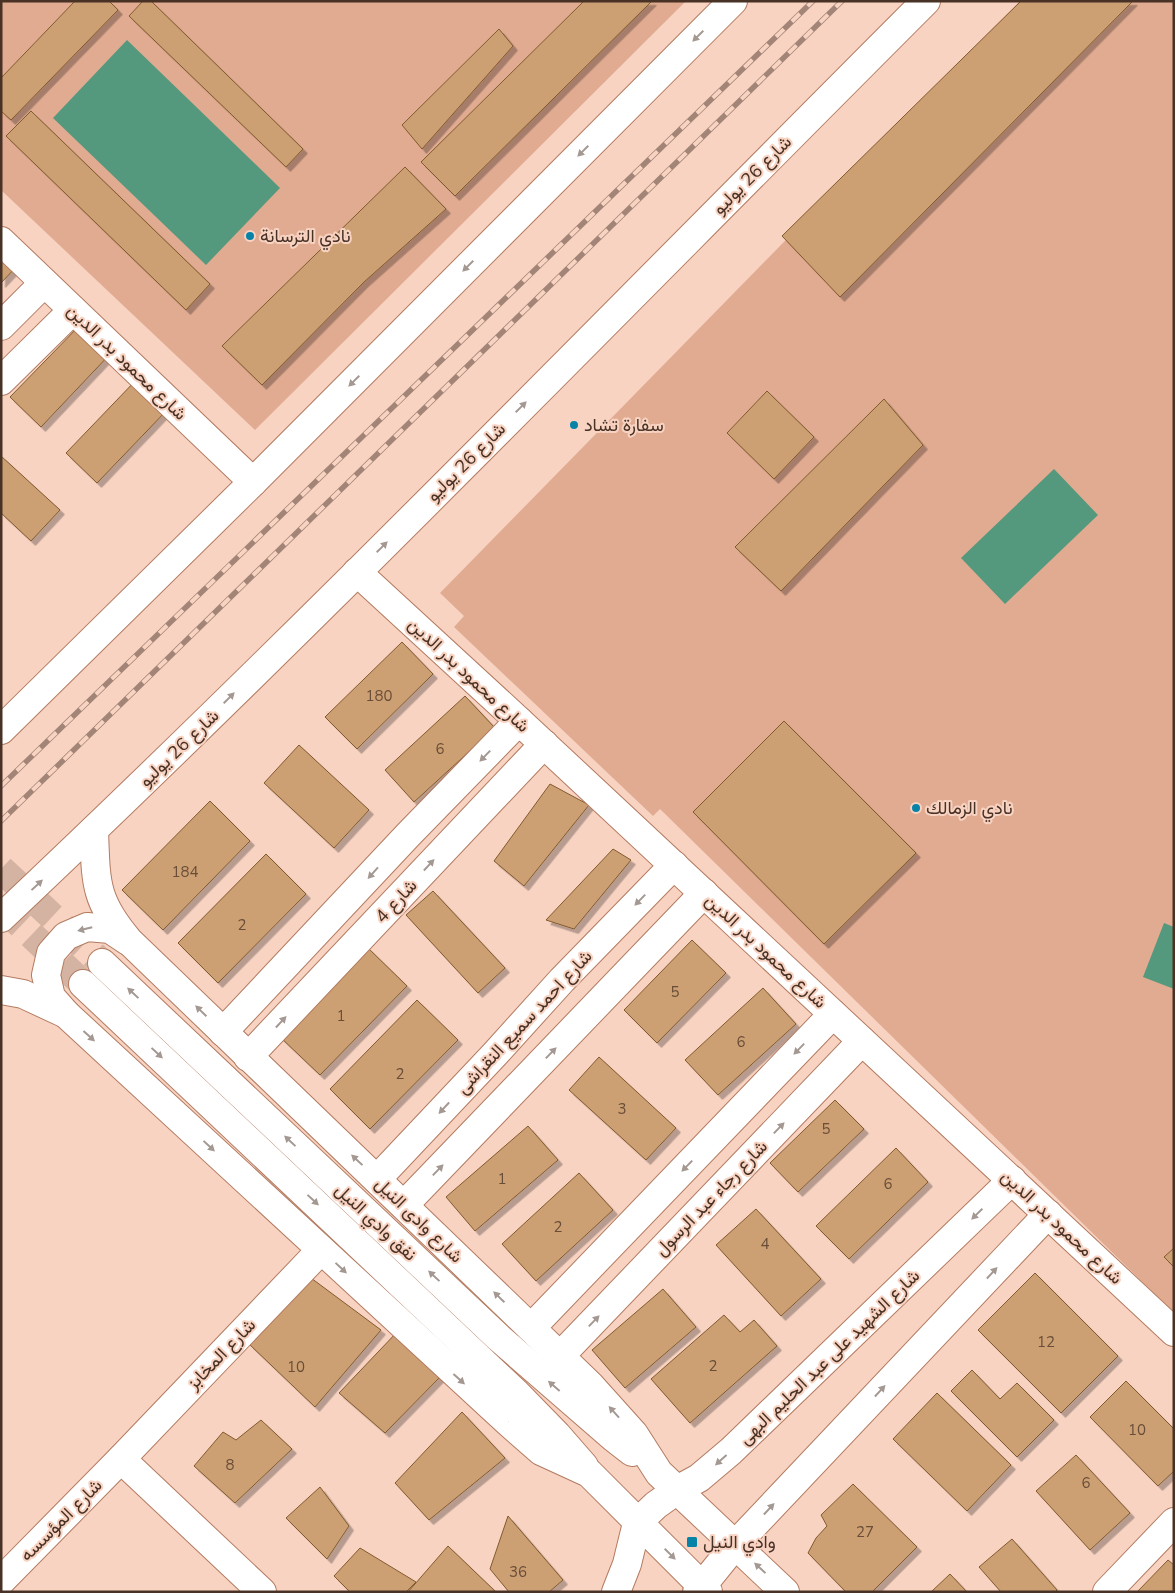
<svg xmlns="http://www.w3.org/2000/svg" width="1175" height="1593" viewBox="0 0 1175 1593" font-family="'Nunito Sans',Vazirmatn,sans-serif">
<defs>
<filter id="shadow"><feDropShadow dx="4.5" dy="4.5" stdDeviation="0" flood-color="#0004"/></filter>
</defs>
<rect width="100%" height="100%" fill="#f8d3c2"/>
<g fill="#e1ab91">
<path d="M1 1H686L255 430 1 190Z"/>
<path d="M1020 1H1174V1313L660 809 653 816 454 627 464 616 440 593Z"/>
</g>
<g fill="#54987d">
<path d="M127 40 280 188 206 265 53 118Z"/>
<path d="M1054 469 1098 515 1005 604 961 558Z"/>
<path d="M1164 923 1174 927V989L1143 977Z"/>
</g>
<g fill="#cca073" stroke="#825a2e" filter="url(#shadow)">
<path d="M75 1H109L118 10 11 120 1 111V78Z"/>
<path d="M143 1H151L303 149 286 167 129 16Z"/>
<path d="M584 1H652L455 196 421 162Z"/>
<path d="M1021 1H1133L840 297 782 236Z"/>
<path d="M499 29 513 46 422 149 402 125Z"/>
<path d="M31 111 210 284 186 310 6 136Z"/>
<path d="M405 167 446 209 364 282 262 385 222 346Z"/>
<path d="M1 250 17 266 1 283Z"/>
<path d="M82 323 112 352 41 427 10 397Z"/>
<path d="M138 378 169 408 97 483 66 453Z"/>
<path d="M767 391 814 437 774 479 727 433Z"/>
<path d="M884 399 923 445 781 591 735 547Z"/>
<path d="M1 456 60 510 31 541 1 513Z"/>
<path d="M402 642 433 674 357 749 325 717Z"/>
<path d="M465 696 495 728 414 802 385 770Z"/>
<path d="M784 721 916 853 824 944 693 812Z"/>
<path d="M299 745 369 810 334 848 264 783Z"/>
<path d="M550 784 589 805 524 886 494 861Z"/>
<path d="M210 801 250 841 163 930 122 890Z"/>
<path d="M613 849 631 860 574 929 546 920Z"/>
<path d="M266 854 306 894 218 983 178 943Z"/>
<path d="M433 891 505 968 478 993 406 915Z"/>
<path d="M692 940 726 973 657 1043 624 1010Z"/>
<path d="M367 947 407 986 320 1075 279 1036Z"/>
<path d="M763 988 796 1024 718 1095 685 1060Z"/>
<path d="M417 1000 458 1040 370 1129 330 1089Z"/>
<path d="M599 1057 676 1128 646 1160 569 1090Z"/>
<path d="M835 1100 864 1129 798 1192 770 1163Z"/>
<path d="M528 1126 558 1160 475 1231 446 1197Z"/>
<path d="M896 1148 928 1182 849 1259 816 1226Z"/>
<path d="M579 1173 613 1210 536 1281 502 1244Z"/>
<path d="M756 1209 821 1279 781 1316 716 1245Z"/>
<path d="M1174 1248V1267L1164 1257Z"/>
<path d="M1035 1273 1118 1356 1061 1413 978 1330Z"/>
<path d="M311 1278 381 1330 315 1407 249 1344Z"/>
<path d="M663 1289 696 1327 625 1388 592 1350Z"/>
<path d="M724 1315 740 1332 754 1320 777 1346 690 1423 651 1379Z"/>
<path d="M398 1331 441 1376 385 1433 339 1393Z"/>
<path d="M972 1370 1000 1399 1017 1383 1054 1420 1017 1457 951 1391Z"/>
<path d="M1126 1381 1174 1429V1471L1158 1486 1090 1417Z"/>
<path d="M937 1393 1011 1465 967 1511 893 1439Z"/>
<path d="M462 1412 505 1458 429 1520 395 1483Z"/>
<path d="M261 1420 292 1449 235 1503 194 1466 223 1432 236 1440Z"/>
<path d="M1076 1455 1130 1513 1090 1550 1036 1491Z"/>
<path d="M853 1484 917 1547 872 1592H846L808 1553 816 1538 827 1526 821 1515Z"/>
<path d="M320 1487 349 1526 327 1559 286 1518Z"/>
<path d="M508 1516 563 1580 549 1592H509L490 1569Z"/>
<path d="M1012 1539 1057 1590 1055 1592H1001L979 1567Z"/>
<path d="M448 1546 496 1592H408Z"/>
<path d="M360 1548 416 1582 406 1592H350L334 1576Z"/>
<path d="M1168 1560 1174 1565V1592H1137Z"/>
<path d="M950 1574 967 1592H931Z"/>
</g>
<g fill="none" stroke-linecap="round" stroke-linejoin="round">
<g stroke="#d5b3a3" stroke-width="28" stroke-dasharray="28 14" stroke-linecap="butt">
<path d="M1 869 102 963"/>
<path d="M1 906 83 984"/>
</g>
<g stroke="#b37b60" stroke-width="30">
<g id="minor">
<path d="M1 241 253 482"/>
<path d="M1 326 44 283"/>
<path d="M1 381 73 310"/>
<path d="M357 572 519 721 1174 1332"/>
<path d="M223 1032 408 835 519 721"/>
<path d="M248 1057 544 744"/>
<path d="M377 1179 495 1054 562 980 674 865"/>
<path d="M404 1205 704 893"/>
<path d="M531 1328 833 1014"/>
<path d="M560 1356 862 1041"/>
<path d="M121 1459 262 1592"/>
<path d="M637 1523 656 1505 677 1490 699 1478 731 1451 1012 1180"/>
<path d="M735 1545 1048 1214"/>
<path d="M1 1581 121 1459 321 1250"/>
<path d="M1107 1592 1174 1522"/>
</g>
</g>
<g stroke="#b37b60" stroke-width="30">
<g id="tertiary">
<path d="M94 830C96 882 94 900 129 941L590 1385 634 1434 659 1473 785 1592"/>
<path d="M102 963 499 1338 614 1438 632 1452"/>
<path d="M83 984 517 1394 557 1435 584 1466"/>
<path d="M1 990 23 994 66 1014 508 1422 541 1451 589 1473 708 1592"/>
<path d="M66 1014 51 997 46 975 51 953 66 936 87 927 110 929 128 941"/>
<path d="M616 1592 627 1564 637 1523"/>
<path d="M697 1592 735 1545"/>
</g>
</g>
<g stroke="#b37b60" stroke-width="30">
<g id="secondary">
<path d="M1 730 253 482 733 1"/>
<path d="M1 918C317 620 619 308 926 1"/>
</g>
</g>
<use href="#minor" stroke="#fff" stroke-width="28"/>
<use href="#tertiary" stroke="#fff" stroke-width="28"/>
<use href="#secondary" stroke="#fff" stroke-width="28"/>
<g stroke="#a38577" stroke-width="5.5">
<g id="rail">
<path d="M1 786 813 1"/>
<path d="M1 821 842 1"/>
</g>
</g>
<use href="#rail" stroke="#f8d3c2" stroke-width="4" stroke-dasharray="11" stroke-linecap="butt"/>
</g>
<defs><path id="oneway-solid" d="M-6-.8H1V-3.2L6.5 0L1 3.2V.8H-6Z" transform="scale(1.25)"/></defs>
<g fill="#a49892">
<use href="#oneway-solid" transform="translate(698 36) rotate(135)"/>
<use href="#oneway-solid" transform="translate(583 151) rotate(135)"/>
<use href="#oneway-solid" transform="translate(468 266) rotate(135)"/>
<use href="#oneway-solid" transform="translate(354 381) rotate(135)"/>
<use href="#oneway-solid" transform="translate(521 407) rotate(-45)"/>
<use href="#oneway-solid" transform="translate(382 547) rotate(-45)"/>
<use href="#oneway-solid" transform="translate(229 698) rotate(-45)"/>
<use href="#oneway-solid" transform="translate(485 756) rotate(134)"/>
<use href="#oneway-solid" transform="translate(429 865) rotate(-47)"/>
<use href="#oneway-solid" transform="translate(373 873) rotate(132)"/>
<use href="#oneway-solid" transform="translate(37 885) rotate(-43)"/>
<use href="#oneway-solid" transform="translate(640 900) rotate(134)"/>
<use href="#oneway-solid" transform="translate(85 929) rotate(166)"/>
<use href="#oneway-solid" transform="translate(133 993) rotate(-137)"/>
<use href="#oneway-solid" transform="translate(201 1011) rotate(-136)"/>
<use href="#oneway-solid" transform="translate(281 1022) rotate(-47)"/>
<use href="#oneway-solid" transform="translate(89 1036) rotate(42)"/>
<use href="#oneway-solid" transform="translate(799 1049) rotate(134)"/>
<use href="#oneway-solid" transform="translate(157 1053) rotate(43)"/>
<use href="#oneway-solid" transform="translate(551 1053) rotate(-46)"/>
<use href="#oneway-solid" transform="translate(444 1108) rotate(133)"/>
<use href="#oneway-solid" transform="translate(779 1128) rotate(-46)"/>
<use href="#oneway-solid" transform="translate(290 1141) rotate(-137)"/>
<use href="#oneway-solid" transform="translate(209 1146) rotate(43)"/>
<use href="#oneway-solid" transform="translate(357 1160) rotate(-137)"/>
<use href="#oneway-solid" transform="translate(687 1166) rotate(134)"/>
<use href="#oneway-solid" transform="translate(438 1170) rotate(-46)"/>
<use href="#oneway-solid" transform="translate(313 1200) rotate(43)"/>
<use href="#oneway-solid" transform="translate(977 1214) rotate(136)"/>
<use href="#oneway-solid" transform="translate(341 1268) rotate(43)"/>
<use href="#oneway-solid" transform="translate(992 1273) rotate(-47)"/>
<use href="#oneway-solid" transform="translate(434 1276) rotate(-137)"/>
<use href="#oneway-solid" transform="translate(499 1297) rotate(-136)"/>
<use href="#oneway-solid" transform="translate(594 1321) rotate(-46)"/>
<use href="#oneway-solid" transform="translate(459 1379) rotate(42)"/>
<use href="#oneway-solid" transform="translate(554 1386) rotate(-139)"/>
<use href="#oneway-solid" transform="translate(880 1391) rotate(-47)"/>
<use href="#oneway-solid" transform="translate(614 1412) rotate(-132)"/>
<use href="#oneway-solid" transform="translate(721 1460) rotate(138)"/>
<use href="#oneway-solid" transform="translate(769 1509) rotate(-47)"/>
<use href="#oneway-solid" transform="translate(670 1554) rotate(45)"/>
<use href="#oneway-solid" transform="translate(760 1568) rotate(-137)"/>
</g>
<g fill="#0783a8" stroke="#f8d3c2" stroke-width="2">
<circle cx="250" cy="236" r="5"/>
<circle cx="574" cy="425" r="5"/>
<circle cx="916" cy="808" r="5"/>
<rect x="686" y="1536" width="12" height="12" rx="2.5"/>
</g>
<g text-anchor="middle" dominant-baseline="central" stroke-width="4" stroke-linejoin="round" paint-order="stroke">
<g font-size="15" fill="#694d38">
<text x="379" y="696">180</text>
<text x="440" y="749">6</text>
<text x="185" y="872">184</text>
<text x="242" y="925">2</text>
<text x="675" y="992">5</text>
<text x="341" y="1016">1</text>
<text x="741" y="1042">6</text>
<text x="400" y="1074">2</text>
<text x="622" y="1109">3</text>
<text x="826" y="1129">5</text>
<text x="502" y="1179">1</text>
<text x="888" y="1184">6</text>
<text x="558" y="1227">2</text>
<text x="765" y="1244">4</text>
<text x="1046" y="1342">12</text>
<text x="713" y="1366">2</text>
<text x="296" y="1367">10</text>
<text x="1137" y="1430">10</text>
<text x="230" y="1465">8</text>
<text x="1086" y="1483">6</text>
<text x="865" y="1532">27</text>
<text x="518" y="1572">36</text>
</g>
<g font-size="18" fill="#483125" stroke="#f8d3c2">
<text transform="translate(752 175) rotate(-45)">شارع 26 يوليو</text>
<text transform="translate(127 362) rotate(44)">شارع محمود بدر الدين</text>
<text transform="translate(466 462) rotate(-45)">شارع 26 يوليو</text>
<text transform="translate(469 675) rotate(43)">شارع محمود بدر الدين</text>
<text transform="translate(179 748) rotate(-44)">شارع 26 يوليو</text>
<text transform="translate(396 901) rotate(-47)">شارع 4</text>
<text transform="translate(766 951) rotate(43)">شارع محمود بدر الدين</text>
<text transform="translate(524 1022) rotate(-47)">شارع احمد سميع النقراشى</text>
<text transform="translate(711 1198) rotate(-46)">شارع رجاء عبد الرسول</text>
<text transform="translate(419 1220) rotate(44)">شارع وادى النيل</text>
<text transform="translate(376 1222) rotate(43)">نفق وادي النيل</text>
<text transform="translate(1062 1227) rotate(43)">شارع محمود بدر الدين</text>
<text transform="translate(221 1354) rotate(-46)">شارع المخابز</text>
<text transform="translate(829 1357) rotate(-44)">شارع الشهيد على عبد الحليم البهى</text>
<text transform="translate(61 1520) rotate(-45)">شارع المؤسسه</text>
</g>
<g font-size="18" fill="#483125" stroke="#f8d3c2" text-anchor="start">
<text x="260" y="236">نادي الترسانة</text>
<text x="584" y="425">سفارة تشاد</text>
<text x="926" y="808">نادي الزمالك</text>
<text x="703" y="1542">وادي النيل</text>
</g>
</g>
<rect width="1175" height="1593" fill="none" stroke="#483125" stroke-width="5"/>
</svg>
